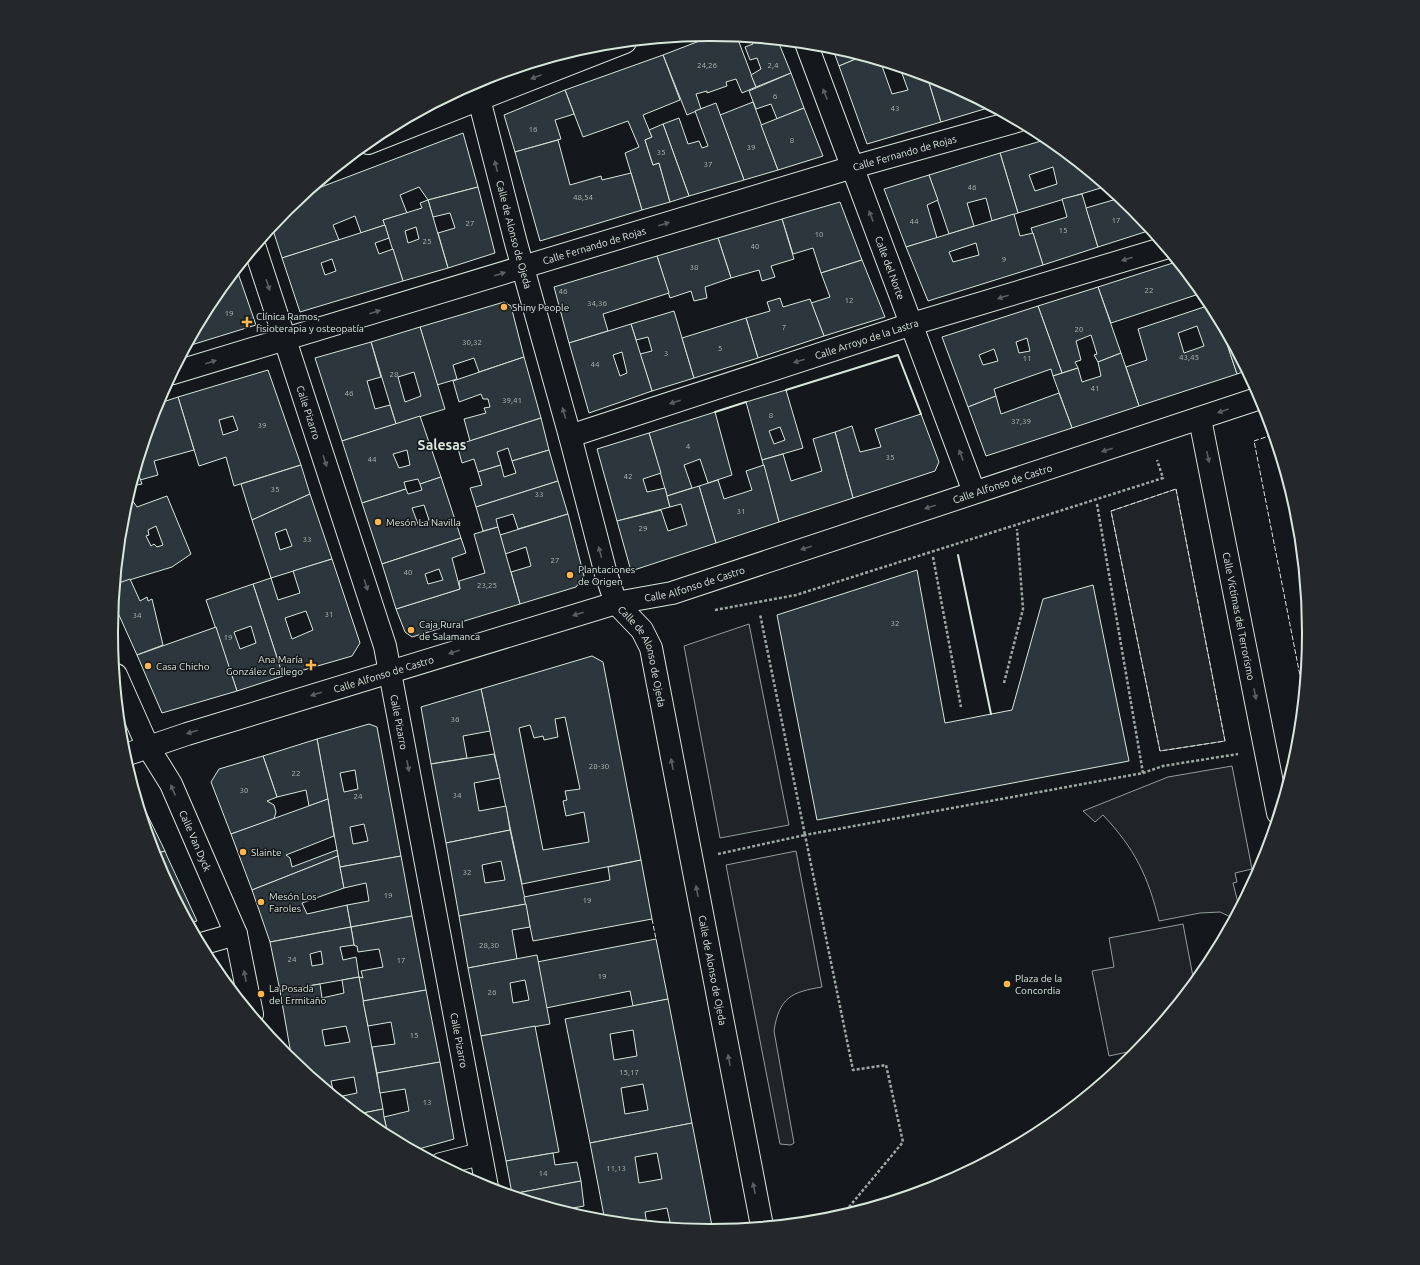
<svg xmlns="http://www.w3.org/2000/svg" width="1420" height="1265" viewBox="0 0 1420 1265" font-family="Ubuntu,sans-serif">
<rect width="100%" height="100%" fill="#14181c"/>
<g fill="#202428" stroke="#939e99">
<path d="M1176 489 1225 741 1160 751 1111 511Z"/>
<path d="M749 624 789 825 720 838 684 646Z"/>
<path d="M1232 766 1252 869 1235 873 1237 882 1233 883 1239 907 1233 918 1220 912 1200 913 1159 921C1148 876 1135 849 1103 815L1095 822 1083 811 1168 777Z"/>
<path d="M796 851 822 987C791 992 779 998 774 1031L794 1143 791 1145 780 1144 726 865Z"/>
<path d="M1183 924 1194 982 1137 1050 1109 1056 1092 971 1114 967 1109 938Z"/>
</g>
<g fill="#2c363c" stroke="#d8e6dc" fill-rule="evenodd">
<path d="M715 35 737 37 756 87 742 93 736 79 726 82 727 86 707 93V91L696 94 701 109 687 115 663 55Z"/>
<path d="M750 38 778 41 791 73 756 87 751 75 761 69 757 58 750 60 745 47 753 44Z"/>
<path d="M832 47 863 56 839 66Z"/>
<path d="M663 55 680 100 643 115 652 137 645 140 653 165 659 163 670 202 642 210 625 153 639 147 628 121 583 137 565 90Z"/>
<path d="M863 56 888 64 882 66 892 94 908 90 900 68 927 76 941 122 867 144 839 66Z"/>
<path d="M791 73 804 108 777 119 771 104 756 109 749 91Z"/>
<path d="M927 76 939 80 991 107 941 122Z"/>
<path d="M565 90 574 114 555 120 561 139 515 152 504 115Z"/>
<path d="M753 102 778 170 744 180 720 115Z"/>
<path d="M716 103 744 180 689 196 663 124 679 118 688 144 699 141 702 148 708 146 695 111Z"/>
<path d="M804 108 823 156 778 170 761 125Z"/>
<path d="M663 124 689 196 670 202 659 163 653 165 645 140 652 137 649 130Z"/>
<path d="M463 133 478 187 428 200 419 187 400 195 407 213 383 220 385 225 361 233 355 216 333 225 339 240 282 258 272 227 287 209 308 192Z"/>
<path d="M1048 139 1104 187 1018 213 1000 153ZM1053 167 1057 184 1035 191 1029 175Z"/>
<path d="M558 140 570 185 601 176 602 180 631 173 642 210 540 241 515 152Z"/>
<path d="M1000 153 1018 213 992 221 986 198 967 203 974 226 949 234 929 175Z"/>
<path d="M929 175 938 200 927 205 937 238 906 247 884 189Z"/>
<path d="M478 187 495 253 448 268 438 233 455 228 450 213 433 217 428 200Z"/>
<path d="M1082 194 1098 247 1043 265 1031 228 1067 217 1062 199Z"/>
<path d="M1120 198 1133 209 1151 230 1098 247 1086 208Z"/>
<path d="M428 200 448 268 403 281 383 220 422 208 420 203ZM416 227 419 239 408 243 405 231Z"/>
<path d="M840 202 862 260 821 273 813 248 793 254 782 219Z"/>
<path d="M1014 214 1020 236 1033 233 1043 265 928 301 906 247ZM976 243 979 255 953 262 949 252Z"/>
<path d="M782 219 794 259 771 266 775 277 762 281 759 270 731 278 718 238Z"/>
<path d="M385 225 389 238 375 243 379 254 393 249 403 281 300 312 282 258ZM332 259 336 271 325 275 321 263Z"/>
<path d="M718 238 731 278 705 287 707 298 694 301 691 291 670 298 657 256Z"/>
<path d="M657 256 669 293 603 314 608 331 569 343 554 287Z"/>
<path d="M862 260 885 317 824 336 811 303 830 297 821 273Z"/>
<path d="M1176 262 1202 293 1111 323 1098 287Z"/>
<path d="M238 273 256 325 188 346 212 300 233 275Z"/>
<path d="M1098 287 1121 353 1098 362 1094 355 1097 354 1091 335 1076 341 1081 360 1075 362 1078 368 1062 373 1038 306Z"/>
<path d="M780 298 783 307 810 299 824 336 758 358 746 318 770 311 767 302Z"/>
<path d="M504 302 511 306 524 357 479 372 474 358 453 365 457 379 437 385 420 327Z"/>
<path d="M1210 305 1221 326 1237 374 1139 406 1126 367 1147 360 1138 329ZM1197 326 1204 346 1184 353 1178 333Z"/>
<path d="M1038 306 1062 373 1053 376 1051 369 994 389 996 396 968 407 942 337ZM1027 338 1030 351 1019 353 1016 342ZM994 349 998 361 983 365 979 355Z"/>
<path d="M674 311 694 378 652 391 640 354 652 351 648 337 636 340 631 324Z"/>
<path d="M746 318 758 358 694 378 682 338Z"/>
<path d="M631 324 652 391 589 413 569 343ZM622 352 627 373 620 376 613 355Z"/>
<path d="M1221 326 1246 371 1237 374Z"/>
<path d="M420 327 445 409 396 424 371 342ZM414 372 421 396 405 402 398 377Z"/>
<path d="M371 342 381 377 367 381 375 409 390 405 396 424 342 441 315 358Z"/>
<path d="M1121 353 1139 406 1072 428 1053 376 1078 368 1082 382 1101 376 1098 362Z"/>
<path d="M524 357 541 418 470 441 464 419 486 413 484 408 490 407 488 399H483L481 394 459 402 453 381Z"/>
<path d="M268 370 301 465 234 486 226 457 199 466 178 397ZM233 416 238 430 223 435 219 420Z"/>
<path d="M786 390 803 448 762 460 746 402ZM780 427 785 440 774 444 769 431Z"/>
<path d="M1059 393 1072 428 986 456 968 407 996 396 1001 414Z"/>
<path d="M178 397 194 450 154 461 158 475 140 480 137 470 157 404Z"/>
<path d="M715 412 732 475 708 483 700 459 684 465 692 488 667 496 649 433Z"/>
<path d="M921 414 939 462 935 471 853 498 835 432 852 426 860 452 881 447 875 429Z"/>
<path d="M420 416 441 477 420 484 418 479 404 482 406 489 362 503 342 441ZM407 450 410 465 399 468 393 454Z"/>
<path d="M541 418 549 450 512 461 508 448 497 452 501 465 478 472 474 459 462 463 457 445Z"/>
<path d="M835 432 853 498 779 522 762 460 783 454 791 481 822 471 813 439Z"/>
<path d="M649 433 661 473 643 479 647 492 665 488 670 507 617 521 597 449Z"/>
<path d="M549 450 558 481 476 507 470 488 482 485 478 472 501 465 504 477 516 473 512 461Z"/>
<path d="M301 465 310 494 252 520 241 484Z"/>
<path d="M764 465 779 522 716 543 699 486 718 480 724 499 752 490 746 471Z"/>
<path d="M137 470 142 484 132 486Z"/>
<path d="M441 477 461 538 382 564 362 503 406 489 408 494 422 490 420 484ZM424 505 429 520 418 524 412 508Z"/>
<path d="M558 481 568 514 518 529 513 514 496 519 498 527 483 531 476 507Z"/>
<path d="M699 486 716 543 631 571 617 521 661 510 668 531 687 525 681 504 670 507 667 496Z"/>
<path d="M310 494 332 559 271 578 252 520ZM286 529 292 546 280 550 275 533Z"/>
<path d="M167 496 191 554 172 567 116 584 123 516 129 497 130 501 132 500 137 507ZM156 526 163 545 157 547 154 544 151 546 146 536 149 535 148 530Z"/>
<path d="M568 514 584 576 576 587 520 604 511 572 531 566 526 547 505 554 500 535Z"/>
<path d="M498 527 520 604 412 637 405 632 396 609 460 589 459 581 485 573 474 534Z"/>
<path d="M461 538 466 553 452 558 460 589 396 609 382 564ZM439 569 443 580 428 584 425 574Z"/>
<path d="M332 559 360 643 352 656 283 676 253 584 271 578 278 600 300 593 293 571ZM306 611 313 630 292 639 285 618Z"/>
<path d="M917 570 945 723 1012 710 1043 599 1093 585 1129 761 817 820 777 615Z"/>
<path d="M130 579 140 601 147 597 148 601 152 599 163 645 137 655 114 604 116 584Z"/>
<path d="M253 584 283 676 237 691 206 600ZM251 626 256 643 240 649 234 632Z"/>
<path d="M216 627 237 691 162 713 137 655Z"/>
<path d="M592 656 603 662 641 860 522 884 481 689ZM565 717 580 789 565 791 567 800 563 801 566 816 584 812 589 842 543 850 519 728 530 725 534 738 543 736 544 740 558 737 555 719Z"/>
<path d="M481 689 490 731 463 736 467 758 431 764 421 707Z"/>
<path d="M369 724 377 727 401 856 340 867 317 739ZM355 770 358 789 344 792 340 773ZM364 824 368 841 353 844 350 827Z"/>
<path d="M317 739 328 799 309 806 306 790 277 797 263 756Z"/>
<path d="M494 754 500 778 474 783 479 811 506 806 510 830 446 843 431 764Z"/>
<path d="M263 756 277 797 267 801 274 805 276 812 274 819 231 834 211 782 219 769Z"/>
<path d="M137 792 146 812 165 851 155 854Z"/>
<path d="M328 799 334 836 286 855 290 858 292 867 337 850 338 856 252 890 231 834Z"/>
<path d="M510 830 526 904 459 916 446 843ZM501 861 505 880 485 883 482 865Z"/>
<path d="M165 851 167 856 197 921 190 923 157 861 155 854Z"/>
<path d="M338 856 344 888 302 903 307 914 347 905 351 927 270 942 252 890Z"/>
<path d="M401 856 412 916 351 927 347 905 369 901 366 883 344 888 340 867Z"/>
<path d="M641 860 652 919 533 941 524 897 610 880 608 867Z"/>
<path d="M526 904 530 927 512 930 517 959 468 968 459 916Z"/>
<path d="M412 916 426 990 363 1001 359 977 363 978 361 971 383 967 379 949 358 952 357 946H355L354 945 351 927Z"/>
<path d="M351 927 354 945 340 947 343 960 356 957 359 977 280 991 270 942ZM321 951 323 964 312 966 310 954Z"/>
<path d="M656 939 668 999 633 1006 630 991 546 1008 537 962Z"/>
<path d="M537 955 550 1024 481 1036 468 968ZM525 980 529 1000 513 1003 510 983Z"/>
<path d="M218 964 220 975 213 965Z"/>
<path d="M359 977 383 1109 358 1114 338 1097 357 1093 354 1077 331 1081 334 1094 292 1060 280 991 320 984 322 998 344 993 342 980ZM346 1026 350 1042 325 1046 322 1030Z"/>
<path d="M426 990 440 1062 377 1073 372 1047 395 1044 391 1022 368 1026 363 1001Z"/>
<path d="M668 999 692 1123 590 1143 565 1019ZM633 1030 637 1056 614 1060 610 1034ZM643 1084 648 1110 625 1114 621 1088Z"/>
<path d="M535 1026 559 1152 506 1161 481 1036Z"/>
<path d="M440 1062 454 1139 415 1150 388 1135 384 1117 409 1111 405 1089 380 1093 377 1073Z"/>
<path d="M383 1109 384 1117 388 1135 377 1130 358 1114Z"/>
<path d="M692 1123 713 1231 671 1227 667 1208 645 1212 647 1225 605 1221 590 1143ZM657 1153 662 1179 639 1183 635 1157Z"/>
<path d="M553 1153 555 1165 577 1162 581 1181 512 1194 506 1161Z"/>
<path d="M581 1181 584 1206 562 1210 512 1194Z"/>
</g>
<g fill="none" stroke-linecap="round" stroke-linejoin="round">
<g stroke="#d8e6dc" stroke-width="24">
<g id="minor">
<path id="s1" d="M806 43 974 492"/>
<path id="s2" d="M479 99 516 243 570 436 606 574 616 603 642 630 651 648 762 1226"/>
<path d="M368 143 625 42"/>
<path id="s3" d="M255 248 385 646 487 1187"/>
<path id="s4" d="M173 373 853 167 1017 121"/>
<path id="s5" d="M1200 419 1278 813"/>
<path id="s6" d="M570 436 912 324 1165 248"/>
<path id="s7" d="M116 675 148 747 171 784 236 934 252 1014"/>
<path id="s8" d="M125 755 187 734 616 603 672 593 1260 398"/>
<path d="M201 944 236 934"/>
<path d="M441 1164 480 1154"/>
</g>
</g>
<g stroke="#9da8a2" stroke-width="2.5" stroke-dasharray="3 2" stroke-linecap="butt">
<path d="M1097 504 1143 773"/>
<path d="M933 557 961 707"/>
<path d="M715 610 796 595 1163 478 1157 460"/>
<path d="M1004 683 1023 609 1017 529"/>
<path d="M718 854 805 835 760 614"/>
<path d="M849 1207 903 1142 886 1065 853 1070 805 835 1143 773 1163 766 1238 754"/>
<path d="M844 1214 849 1207 850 1212"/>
</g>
<use href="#minor" stroke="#14181c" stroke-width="22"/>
<g stroke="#d8e6dc" stroke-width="1" stroke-dasharray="5 2" stroke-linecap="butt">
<path d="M1272 435 1254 441 1303 691"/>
<path d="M1176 489 1225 741 1160 751 1111 511Z"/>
<path d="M652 919 656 939"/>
</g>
<g stroke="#d8e6dc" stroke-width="2">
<path d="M786 390 898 355 921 414"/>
<path d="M715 412 746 402"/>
<path d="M958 555 991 714"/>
</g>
</g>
<defs><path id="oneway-solid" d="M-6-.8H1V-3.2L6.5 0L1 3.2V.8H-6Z"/></defs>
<g fill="#59605f">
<use href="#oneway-solid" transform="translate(536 77) rotate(159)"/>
<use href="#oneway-solid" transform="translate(825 94) rotate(-111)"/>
<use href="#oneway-solid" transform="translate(496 166) rotate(-104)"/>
<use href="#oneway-solid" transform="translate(871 216) rotate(-111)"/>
<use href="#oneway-solid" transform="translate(664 224) rotate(-17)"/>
<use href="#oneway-solid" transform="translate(1127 259) rotate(163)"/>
<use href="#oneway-solid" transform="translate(500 274) rotate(-17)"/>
<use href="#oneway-solid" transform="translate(268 285) rotate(72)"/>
<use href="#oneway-solid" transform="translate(1003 297) rotate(163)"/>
<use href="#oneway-solid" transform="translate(375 312) rotate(-17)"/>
<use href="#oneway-solid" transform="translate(799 361) rotate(162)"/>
<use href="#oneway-solid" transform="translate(211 362) rotate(-17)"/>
<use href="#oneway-solid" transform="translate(675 402) rotate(162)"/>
<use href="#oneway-solid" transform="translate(1223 411) rotate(161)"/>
<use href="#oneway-solid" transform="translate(564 413) rotate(-106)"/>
<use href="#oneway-solid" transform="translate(1107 450) rotate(162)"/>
<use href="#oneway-solid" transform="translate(961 455) rotate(-110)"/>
<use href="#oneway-solid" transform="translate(1208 457) rotate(78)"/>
<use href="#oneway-solid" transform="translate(325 461) rotate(72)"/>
<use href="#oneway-solid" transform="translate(930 507) rotate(162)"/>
<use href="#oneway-solid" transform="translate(806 548) rotate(162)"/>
<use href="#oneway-solid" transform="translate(600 552) rotate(-105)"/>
<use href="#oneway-solid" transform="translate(366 585) rotate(72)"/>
<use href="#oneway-solid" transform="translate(578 614) rotate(163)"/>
<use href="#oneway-solid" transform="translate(454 652) rotate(163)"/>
<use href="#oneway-solid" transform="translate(316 694) rotate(163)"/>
<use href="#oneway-solid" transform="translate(1255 694) rotate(79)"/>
<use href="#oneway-solid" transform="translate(192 732) rotate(163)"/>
<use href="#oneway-solid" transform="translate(672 764) rotate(-101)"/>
<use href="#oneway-solid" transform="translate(408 766) rotate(79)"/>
<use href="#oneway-solid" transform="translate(173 790) rotate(-114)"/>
<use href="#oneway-solid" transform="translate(697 891) rotate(-101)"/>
<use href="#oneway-solid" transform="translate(245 976) rotate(-101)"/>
<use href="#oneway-solid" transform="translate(729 1060) rotate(-101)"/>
<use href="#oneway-solid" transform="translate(754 1188) rotate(-102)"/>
</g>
<g fill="#ffb74d" stroke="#14181c" stroke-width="1.5">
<circle cx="504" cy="307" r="4"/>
<path d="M245 316h4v4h4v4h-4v4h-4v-4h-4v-4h4z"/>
<circle cx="378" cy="522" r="4"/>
<circle cx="570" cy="575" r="4"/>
<circle cx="411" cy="630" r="4"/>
<path d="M309 659h4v4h4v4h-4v4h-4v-4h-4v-4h4z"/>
<circle cx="148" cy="666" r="4"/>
<circle cx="243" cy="852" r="4"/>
<circle cx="261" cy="902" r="4"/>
<circle cx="1007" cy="984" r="4"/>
<circle cx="261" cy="994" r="4"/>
</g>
<g text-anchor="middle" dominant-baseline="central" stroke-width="3" stroke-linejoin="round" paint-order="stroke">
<g font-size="8" fill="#adbab4">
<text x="707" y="65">24,26</text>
<text x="773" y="65">2,4</text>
<text x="775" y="96">6</text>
<text x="895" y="108">43</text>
<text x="533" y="129">16</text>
<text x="792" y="140">8</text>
<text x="751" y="147">39</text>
<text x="661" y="152">35</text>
<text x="708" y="164">37</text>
<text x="972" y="187">46</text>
<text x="583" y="197">48,54</text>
<text x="1116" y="220">17</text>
<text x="914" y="221">44</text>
<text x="470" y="223">27</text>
<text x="1063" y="230">15</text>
<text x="819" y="234">10</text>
<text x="427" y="241">25</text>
<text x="755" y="246">40</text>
<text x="1004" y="259">9</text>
<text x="694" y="267">38</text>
<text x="1149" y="290">22</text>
<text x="563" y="291">46</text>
<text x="849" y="300">12</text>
<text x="597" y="303">34,36</text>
<text x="229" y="313">19</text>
<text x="784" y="327">7</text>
<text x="1079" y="329">20</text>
<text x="472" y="342">30,32</text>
<text x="720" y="348">5</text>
<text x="666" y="353">3</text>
<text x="1189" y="357">43,45</text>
<text x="1027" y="358">11</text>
<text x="595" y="364">44</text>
<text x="394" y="374">28</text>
<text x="1095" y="388">41</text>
<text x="349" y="393">46</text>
<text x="512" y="400">39,41</text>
<text x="771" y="415">8</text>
<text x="1021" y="421">37,39</text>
<text x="262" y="425">39</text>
<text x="688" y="446">4</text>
<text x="890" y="457">35</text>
<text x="372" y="459">44</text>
<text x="628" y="476">42</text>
<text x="275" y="489">35</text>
<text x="539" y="494">33</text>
<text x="741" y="511">31</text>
<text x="643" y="528">29</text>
<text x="307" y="539">33</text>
<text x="555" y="560">27</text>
<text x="408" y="572">40</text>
<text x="487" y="585">23,25</text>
<text x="329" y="614">31</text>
<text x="137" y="615">34</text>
<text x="895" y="623">32</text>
<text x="228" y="637">19</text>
<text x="455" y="719">36</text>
<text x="599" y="766">28-30</text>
<text x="296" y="773">22</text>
<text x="244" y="790">30</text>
<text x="457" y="795">34</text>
<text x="358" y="796">24</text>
<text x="467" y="872">32</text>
<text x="388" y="895">19</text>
<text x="587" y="900">19</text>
<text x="489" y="945">28,30</text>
<text x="292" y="959">24</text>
<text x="401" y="960">17</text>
<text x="602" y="976">19</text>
<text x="492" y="992">26</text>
<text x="414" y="1035">15</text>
<text x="629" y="1072">15,17</text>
<text x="427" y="1102">13</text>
<text x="616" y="1168">11,13</text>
<text x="543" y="1173">14</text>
</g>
<g font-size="10" fill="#d8e6dc" stroke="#14181c">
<text stroke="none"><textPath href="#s4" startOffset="764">Calle Fernando de Rojas</textPath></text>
<text stroke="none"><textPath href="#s2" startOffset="140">Calle de Alonso de Ojeda</textPath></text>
<text stroke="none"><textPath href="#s4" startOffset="440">Calle Fernando de Rojas</textPath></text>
<text stroke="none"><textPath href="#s1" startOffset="240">Calle del Norte</textPath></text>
<text stroke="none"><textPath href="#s6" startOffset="312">Calle Arroyo de la Lastra</textPath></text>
<text stroke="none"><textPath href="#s3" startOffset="173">Calle Pizarro</textPath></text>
<text stroke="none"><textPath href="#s8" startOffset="919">Calle Alfonso de Castro</textPath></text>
<text stroke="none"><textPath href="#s8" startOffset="595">Calle Alfonso de Castro</textPath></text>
<text stroke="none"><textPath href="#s5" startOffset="201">Calle Víctimas del Terrorismo</textPath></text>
<text stroke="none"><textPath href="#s2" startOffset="584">Calle de Alonso de Ojeda</textPath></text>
<text stroke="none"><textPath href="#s8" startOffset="271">Calle Alfonso de Castro</textPath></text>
<text stroke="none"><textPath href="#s3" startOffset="496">Calle Pizarro</textPath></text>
<text stroke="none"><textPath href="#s7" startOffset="184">Calle Van Dyck</textPath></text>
<text stroke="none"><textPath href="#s2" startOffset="908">Calle de Alonso de Ojeda</textPath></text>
<text stroke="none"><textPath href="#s3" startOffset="820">Calle Pizarro</textPath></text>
</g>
<g font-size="10" fill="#d8e6dc" stroke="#14181c" text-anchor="start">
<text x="512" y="307">Shiny People</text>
<text x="256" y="316">Clínica Ramos,<tspan x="256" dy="12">fisioterapia y osteopatía</tspan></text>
<text x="386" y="522">Mesón La Navilla</text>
<text x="578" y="569">Plantaciones<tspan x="578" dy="12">de Origen</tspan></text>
<text x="419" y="624">Caja Rural<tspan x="419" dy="12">de Salamanca</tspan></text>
<text x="303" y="659" text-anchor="end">Ana María<tspan x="303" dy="12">González Gallego</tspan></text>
<text x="156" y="666">Casa Chicho</text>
<text x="251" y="852">Slainte</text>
<text x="269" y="896">Mesón Los<tspan x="269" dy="12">Faroles</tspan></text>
<text x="1015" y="978">Plaza de la<tspan x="1015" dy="12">Concordia</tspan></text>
<text x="269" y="988">La Posada<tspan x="269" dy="12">del Ermitaño</tspan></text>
</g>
<g font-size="14" font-weight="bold" fill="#d8e6dc" stroke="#14181c">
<text x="442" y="445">Salesas</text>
</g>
</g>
<path d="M0 0H1420V1265H0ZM709 41H711A591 591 0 0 1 1302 632V633A591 591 0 0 1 711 1224H709A591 591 0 0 1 118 633V632A591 591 0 0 1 709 41Z" fill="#24282b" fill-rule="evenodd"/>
<path fill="none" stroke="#d8e6dc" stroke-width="2" d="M709 41H711A591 591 0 0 1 1302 632V633A591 591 0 0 1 711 1224H709A591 591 0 0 1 118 633V632A591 591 0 0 1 709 41Z"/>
</svg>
